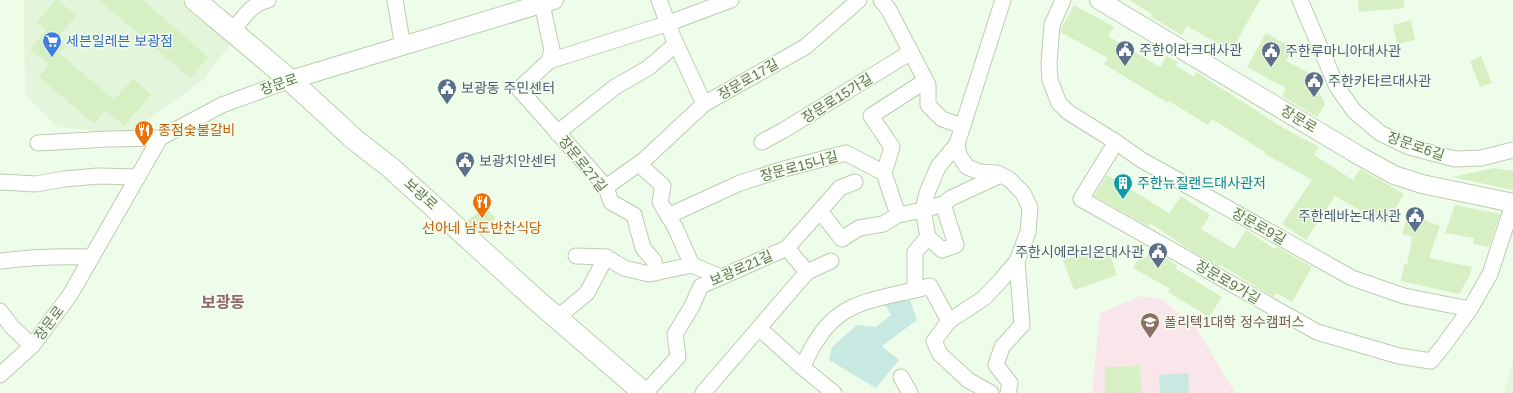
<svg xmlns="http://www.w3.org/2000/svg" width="1513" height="393" viewBox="0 0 1513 393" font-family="Arial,'Noto Sans KR',sans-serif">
<rect width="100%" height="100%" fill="#eefcea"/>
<g fill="#e3f5db">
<path d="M25 0H181L230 44 204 79 129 134 57 127 25 94 24 3Z"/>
<path d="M1513 364V393H1504L1506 386Z"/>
</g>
<path fill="#f8e6ea" d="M1141 296 1161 299 1195 326 1235 393H1092L1100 313Z"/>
<g fill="#c8e9e1">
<path d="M910 300 917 320 882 346 899 360 876 388 829 360 832 347 857 325 876 327 891 315 884 303Z"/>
<path d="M1188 373 1189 393H1160L1159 375Z"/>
</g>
<g fill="#d7f0c3">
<path d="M56 0H58L76 16 56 39 65 46 59 53 114 100 133 79 151 95 124 126 106 110 94 124 39 77 49 65 30 49 46 30 37 22Z"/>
<path d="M99 0H143L208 57 190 78Z"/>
<path d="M1129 0H1260L1231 51 1187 26 1182 35 1151 17 1152 14Z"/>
<path d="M1358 0H1404V8L1359 12Z"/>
<path d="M1074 5 1114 27 1108 36 1160 67 1167 56 1178 62 1176 66 1194 77 1196 72 1280 126 1319 147 1314 155 1353 180 1360 169 1404 194 1386 225 1335 196 1306 240 1282 224 1312 180 1264 153 1265 152 1212 119 1208 125 1169 101 1168 103 1104 64 1108 58 1060 32 1061 29Z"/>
<path d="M1411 20 1415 40 1397 44 1393 25Z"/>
<path d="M1266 33 1293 48 1286 61 1311 74 1325 104 1317 117 1282 96 1286 88 1247 67Z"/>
<path d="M1481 56 1492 83 1480 87 1470 61Z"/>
<path d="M1494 168 1513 171V190L1452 177Z"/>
<path d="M1107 175 1169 213 1181 196 1210 215 1201 229 1234 249 1246 230 1275 249 1277 247 1312 267 1292 302 1276 293 1273 297 1219 264 1218 266 1187 248 1150 223 1148 226 1094 196Z"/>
<path d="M1455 205 1500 214 1489 247 1473 244 1474 238 1445 233Z"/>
<path d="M485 207 496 218 480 232 467 221Z"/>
<path d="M1408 214 1440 226 1429 258 1472 267 1470 275 1459 294 1401 281 1404 264 1407 265 1412 237 1402 234Z"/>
<path d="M1108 249 1117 275 1074 290 1063 260 1090 251 1091 255Z"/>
<path d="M1151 250 1177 265 1175 268 1222 297 1209 317 1168 292 1170 289 1133 268 1141 255 1146 258Z"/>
<path d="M1140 366 1141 393H1106L1105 367Z"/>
</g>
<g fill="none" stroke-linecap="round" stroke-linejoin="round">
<g stroke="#bccdb0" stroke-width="17">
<g id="minor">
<path d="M395 0 403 47"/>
<path d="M659 0 673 37 704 104"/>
<path d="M881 0 889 10 928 85V105L942 119 963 126"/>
<path d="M1063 0 1052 25 1049 63 1050 80 1059 103 1068 112 1116 142 1140 159 1352 278 1404 296 1470 309 1490 274 1513 204"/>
<path d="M1300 0 1337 87 1354 111 1380 133 1409 147 1455 159 1481 158 1513 150"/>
<path d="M542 4 552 50 549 61 519 89 606 187 611 202 634 215 643 248 654 261 656 273"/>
<path d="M232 32C242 19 251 4 268 0"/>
<path d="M549 61 669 23 731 0"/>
<path d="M557 133 615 87 648 68 676 44"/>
<path d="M762 142 784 130 911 52"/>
<path d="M1116 142 1081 199 1317 332 1399 356 1431 361 1444 345 1470 309"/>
<path d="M38 143 108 139 160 138"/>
<path d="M957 144 959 155 967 167 980 172 997 173 1009 179 1023 193 1030 208 1028 232 1017 261 1001 280 984 298 949 321 934 341 940 354 968 380 991 393"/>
<path d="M639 164 663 186 660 202 675 227 692 265"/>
<path d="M884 173 892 147 871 116 925 81"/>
<path d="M0 182 36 184 64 179 98 176 138 177"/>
<path d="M606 187 644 160 704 104 805 47 859 0"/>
<path d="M943 204 956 245 942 250 928 237 923 210 943 204 951 198 1001 175"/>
<path d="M820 211 842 239 859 228 883 224 898 215"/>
<path d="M668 216 740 183 784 169 846 153 884 173 898 215 923 210 927 193 938 167 957 144 1003 0"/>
<path d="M787 248 807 272"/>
<path d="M576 256 606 257 624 268 649 274 692 265 721 277"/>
<path d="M0 261C30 257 60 256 91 257"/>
<path d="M915 290V252L928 237"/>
<path d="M0 311 12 327 32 346"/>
<path d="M557 318 587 293 606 257"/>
<path d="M759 328 802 367C807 358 811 348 817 340 843 296 887 299 930 286L949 321"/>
<path d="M802 367 834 393"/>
<path d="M0 375 32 346 70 295 160 138 222 105 290 80"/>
<path d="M901 377 910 393"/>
<path d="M645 393 678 357 675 334 691 308 701 286 787 248 840 188 855 182"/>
<path d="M703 393 807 272 831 261"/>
<path d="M1008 393 1010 383 996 365 1002 347 1022 325 1017 261"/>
</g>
</g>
<g stroke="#bccdb0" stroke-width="20">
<g id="tertiary">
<path d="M1099 0 1358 155 1394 175 1422 184 1513 203"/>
<path d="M290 80 554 0"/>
</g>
</g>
<g stroke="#bcd0ad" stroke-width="23">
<path id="secondary" d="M195 0 290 80 355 140 391 168 535 299 644 393"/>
</g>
<use href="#minor" stroke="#fff" stroke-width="15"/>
<use href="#tertiary" stroke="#fff" stroke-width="18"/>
<use href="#secondary" stroke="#fff" stroke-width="21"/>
</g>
<defs>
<g id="supermarket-pin" transform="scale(1)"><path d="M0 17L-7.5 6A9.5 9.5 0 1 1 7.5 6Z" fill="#3f7fe0" stroke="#f4fef0"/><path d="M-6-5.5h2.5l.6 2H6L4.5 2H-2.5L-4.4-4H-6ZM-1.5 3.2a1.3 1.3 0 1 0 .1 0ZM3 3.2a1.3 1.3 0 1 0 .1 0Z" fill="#fff"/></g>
<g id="civic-pin" transform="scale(1)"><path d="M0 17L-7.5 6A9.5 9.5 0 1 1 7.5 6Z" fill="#5c6f8a" stroke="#f4fef0"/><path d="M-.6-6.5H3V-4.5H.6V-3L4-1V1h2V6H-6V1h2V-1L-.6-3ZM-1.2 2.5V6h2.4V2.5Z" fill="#fff"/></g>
<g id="restaurant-pin" transform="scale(1)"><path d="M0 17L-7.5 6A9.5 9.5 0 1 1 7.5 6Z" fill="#e8710a" stroke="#f4fef0"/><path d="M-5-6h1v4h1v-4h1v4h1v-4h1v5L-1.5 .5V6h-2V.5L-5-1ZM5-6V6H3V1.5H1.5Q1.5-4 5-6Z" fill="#fff"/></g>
<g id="building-pin" transform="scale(1)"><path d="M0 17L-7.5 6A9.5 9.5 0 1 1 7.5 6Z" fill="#0f9aa8" stroke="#f4fef0"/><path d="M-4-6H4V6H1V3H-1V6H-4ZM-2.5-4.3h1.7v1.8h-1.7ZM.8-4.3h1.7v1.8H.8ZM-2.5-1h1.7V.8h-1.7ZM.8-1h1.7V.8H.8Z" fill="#fff"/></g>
<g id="university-pin" transform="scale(1)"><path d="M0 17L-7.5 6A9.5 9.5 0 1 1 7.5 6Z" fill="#8d6e63" stroke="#f4fef0"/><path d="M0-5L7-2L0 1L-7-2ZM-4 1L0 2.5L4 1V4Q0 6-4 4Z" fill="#fff"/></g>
</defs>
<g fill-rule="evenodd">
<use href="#supermarket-pin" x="52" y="41"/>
<use href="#civic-pin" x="1125" y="50"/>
<use href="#civic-pin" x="1271" y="51"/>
<use href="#civic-pin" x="1314" y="81"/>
<use href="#civic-pin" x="447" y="88"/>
<use href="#restaurant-pin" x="144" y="130"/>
<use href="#civic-pin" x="465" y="161"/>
<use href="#building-pin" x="1123" y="183"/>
<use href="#restaurant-pin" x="482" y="202"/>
<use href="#civic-pin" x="1415" y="216"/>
<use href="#civic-pin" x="1158" y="252"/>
<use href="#university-pin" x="1150" y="322"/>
</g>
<g text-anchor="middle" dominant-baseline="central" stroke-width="3" stroke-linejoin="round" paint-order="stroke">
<g font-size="14" fill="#366cbe" stroke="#f4fef0" text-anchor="start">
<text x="66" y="41">세븐일레븐 보광점</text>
</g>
<g font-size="14" fill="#4e5e75" stroke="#f4fef0" text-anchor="start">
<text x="1139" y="50">주한이라크대사관</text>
<text x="1285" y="51">주한루마니아대사관</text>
<text x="1328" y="81">주한카타르대사관</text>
<text x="461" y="88">보광동 주민센터</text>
<text x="479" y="161">보광치안센터</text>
<text x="1401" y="216" text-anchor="end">주한레바논대사관</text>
<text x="1144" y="252" text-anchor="end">주한시에라리온대사관</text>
</g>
<g font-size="14" fill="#62754e" stroke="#f4fef0">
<text transform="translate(748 79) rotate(-30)">장문로17길</text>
<text transform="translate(279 84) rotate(-19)">장문로</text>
<text transform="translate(837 98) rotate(-32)">장문로15가길</text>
<text transform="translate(1299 119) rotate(31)">장문로</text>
<text transform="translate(1416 146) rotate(19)">장문로6길</text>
<text transform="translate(583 164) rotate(51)">장문로27길</text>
<text transform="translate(799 166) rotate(-15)">장문로15나길</text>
<text transform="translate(421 194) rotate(42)">보광로</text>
<text transform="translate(1259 226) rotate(29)">장문로9길</text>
<text transform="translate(741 268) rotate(-24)">보광로21길</text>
<text transform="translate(1228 282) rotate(30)">장문로9가길</text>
<text transform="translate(49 323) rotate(-53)">장문로</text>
</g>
<g font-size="14" fill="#c56008" stroke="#f4fef0" text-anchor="start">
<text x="158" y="130">종점숯불갈비</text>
<text x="482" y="228" text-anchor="middle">선아네 남도반찬식당</text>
</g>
<g font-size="14" fill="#0d838f" stroke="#f4fef0" text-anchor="start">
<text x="1137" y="183">주한뉴질랜드대사관저</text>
</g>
<g font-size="14" fill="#785e54" stroke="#f4fef0" text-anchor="start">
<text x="1164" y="322">폴리텍1대학 정수캠퍼스</text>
</g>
<g font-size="16" font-weight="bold" fill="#91666e" stroke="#f4fef0">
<text x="223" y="302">보광동</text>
</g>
</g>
</svg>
